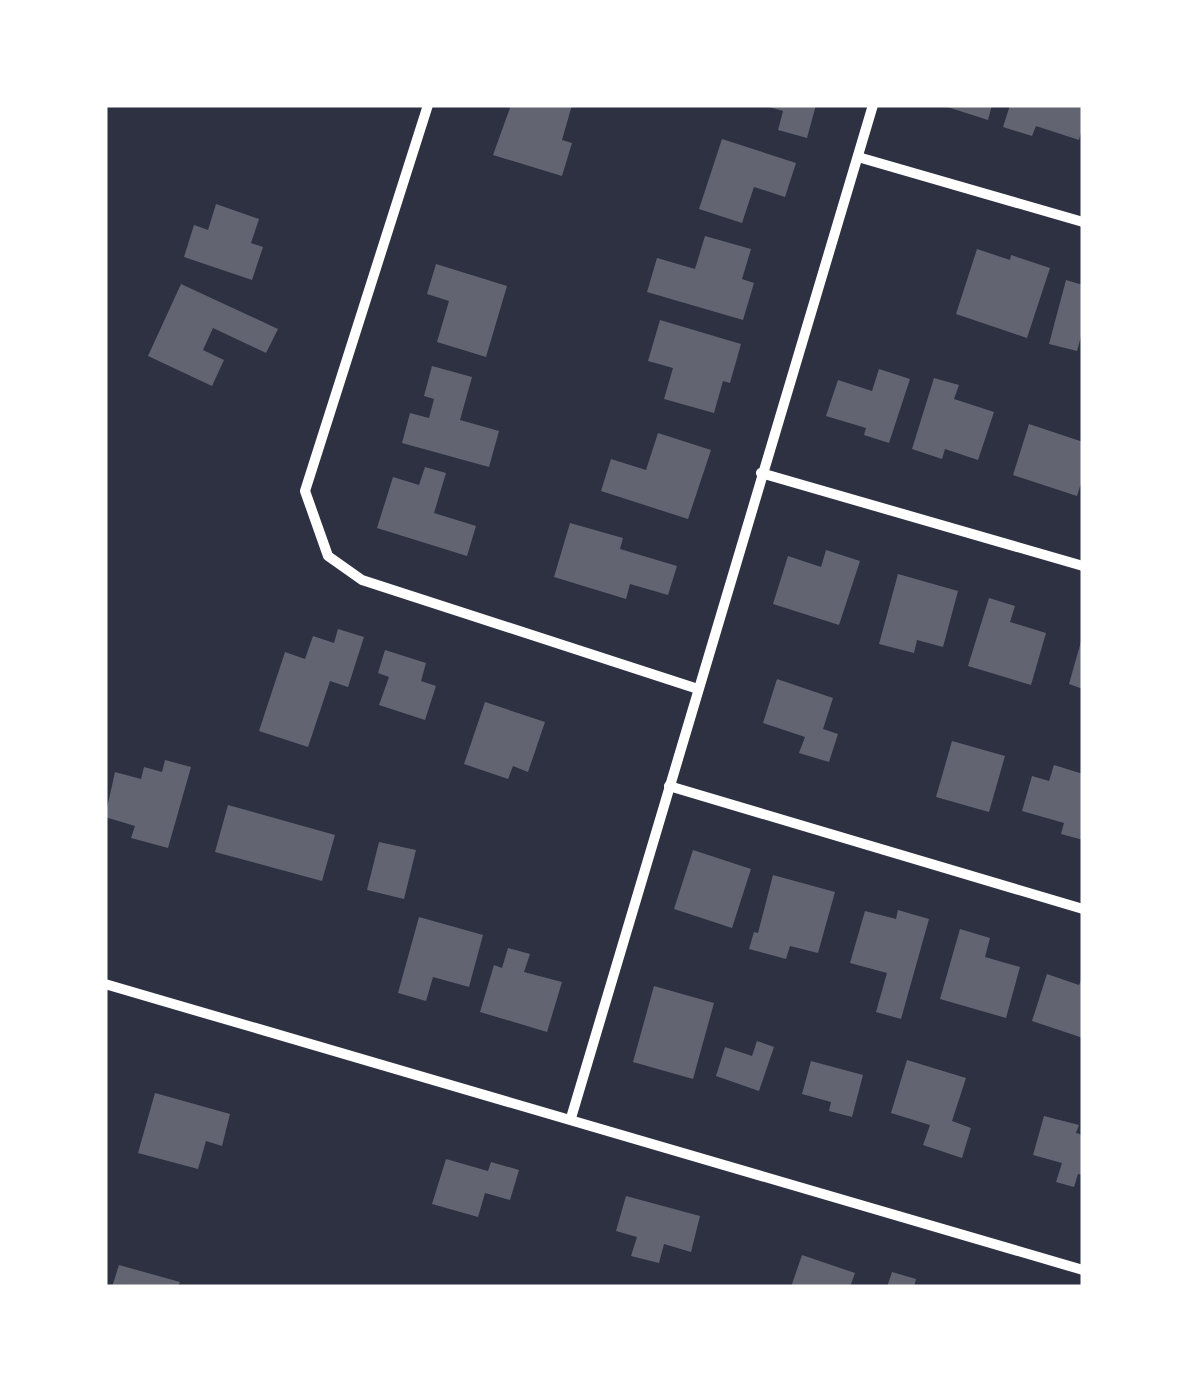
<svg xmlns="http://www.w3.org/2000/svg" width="1188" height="1392" viewBox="0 0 1188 1392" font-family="'IBM Plex Sans',sans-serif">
<rect width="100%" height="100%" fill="#2d3142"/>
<g fill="#626471">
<path d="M511 105H572L562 140 572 143 562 176 493 155Z"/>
<path d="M816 105 807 138 778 130 783 111 766 106Z"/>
<path d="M941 105H992L988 120Z"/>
<path d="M1010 105H1083V125L1079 140 1036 126 1032 136 1003 127Z"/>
<path d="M722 139 796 163 785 197 754 187 742 223 699 209Z"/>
<path d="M216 204 259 219 251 243 263 247 252 280 184 257 194 225 208 230Z"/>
<path d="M705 236 751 249 742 279 754 283 743 320 647 292 657 258 695 269Z"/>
<path d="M977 249 1010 260 1011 255 1050 268 1027 338 956 314Z"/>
<path d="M436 264 507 286 486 357 437 342 449 301 427 294Z"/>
<path d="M1066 280 1083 285V329L1077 351 1049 344Z"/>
<path d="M181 284 278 329 266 353 213 328 203 350 224 360 212 386 148 356Z"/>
<path d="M660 320 741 344 730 383 723 381 714 413 664 399 673 368 648 361Z"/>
<path d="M432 366 472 377 460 420 499 431 489 467 402 443 410 413 429 418 434 399 424 396Z"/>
<path d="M879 369 910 379 889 443 864 435 866 428 826 416 838 380 872 391Z"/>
<path d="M934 378 959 385 954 399 994 412 978 460 945 449 942 459 912 449Z"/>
<path d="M1029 424 1083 442V477L1077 496 1013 475Z"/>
<path d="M658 433 711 450 688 519 601 491 611 459 646 470Z"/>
<path d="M425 467 446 473 434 513 476 526 467 556 377 528 393 477 419 485Z"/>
<path d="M570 523 623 538 620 549 677 566 668 595 630 584 626 599 554 577Z"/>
<path d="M826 550 860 561 839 625 773 604 788 556 821 567Z"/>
<path d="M898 574 958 591 943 647 917 640 914 653 879 644Z"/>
<path d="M989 598 1015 606 1010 622 1046 633 1031 685 968 666Z"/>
<path d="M338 629 364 637 348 687 330 681 308 747 259 731 285 652 305 659 313 636 334 643Z"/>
<path d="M1082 638H1083V689L1069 684Z"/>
<path d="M385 650 426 663 421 681 436 686 425 720 379 705 389 677 378 673Z"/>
<path d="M777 679 833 698 823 729 838 734 829 762 799 753 805 737 763 723Z"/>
<path d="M485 702 545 722 528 772 513 766 508 779 464 764Z"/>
<path d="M952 741 1005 756 989 812 936 797Z"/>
<path d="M165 760 191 767 168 848 131 838 135 826 105 817 115 772 141 779 144 767 162 772Z"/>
<path d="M1054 765 1083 774V840L1061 834 1064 823 1022 811 1032 776 1049 781Z"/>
<path d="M228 805 335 835 322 881 215 852Z"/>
<path d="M379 842 416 850 404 899 367 890Z"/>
<path d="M693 850 751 869 732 928 674 909Z"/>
<path d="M773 875 835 892 818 953 790 946 786 959 749 949 754 932 758 933Z"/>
<path d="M898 910 929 919 901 1019 876 1012 887 973 850 963 865 911 896 919Z"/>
<path d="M419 917 483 935 469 987 433 977 426 1001 398 993Z"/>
<path d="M960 929 990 938 985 957 1020 967 1006 1018 940 999Z"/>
<path d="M508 948 530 954 524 972 562 982 547 1032 480 1012 494 965 502 968Z"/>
<path d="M1047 974 1079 985 1083 975V1038L1032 1021Z"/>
<path d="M654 986 714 1003 693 1079 633 1062Z"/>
<path d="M757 1041 774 1047 759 1091 716 1076 725 1047 752 1056Z"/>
<path d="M907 1060 966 1078 952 1121 971 1128 962 1158 923 1145 930 1125 891 1113Z"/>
<path d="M811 1061 863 1075 852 1117 829 1111 831 1102 802 1094Z"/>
<path d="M155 1093 230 1114 222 1146 206 1141 198 1169 138 1153Z"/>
<path d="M1044 1116 1079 1125 1076 1133 1083 1135V1175L1078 1174 1074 1187 1056 1182 1062 1163 1033 1155Z"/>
<path d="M446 1159 488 1171 491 1162 519 1170 510 1200 485 1193 478 1217 432 1204Z"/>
<path d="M626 1196 700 1216 691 1252 664 1244 659 1263 631 1256 637 1237 616 1231Z"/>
<path d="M802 1255 855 1273 850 1287H791Z"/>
<path d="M119 1265 180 1282 178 1287H112Z"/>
<path d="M892 1272 916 1279 914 1287H887Z"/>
</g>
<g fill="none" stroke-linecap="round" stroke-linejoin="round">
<g stroke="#fff" stroke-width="10">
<path d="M428 105 305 491 328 556 362 580 698 689"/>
<path d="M858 157 1083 222"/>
<path d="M761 473 1083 566"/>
<path d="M669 786 1083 909"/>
<path d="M105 984 1083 1270"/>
<path d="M571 1118 873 105"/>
</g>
</g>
<rect width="1188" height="1392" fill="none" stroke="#ffffff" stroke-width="215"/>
</svg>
